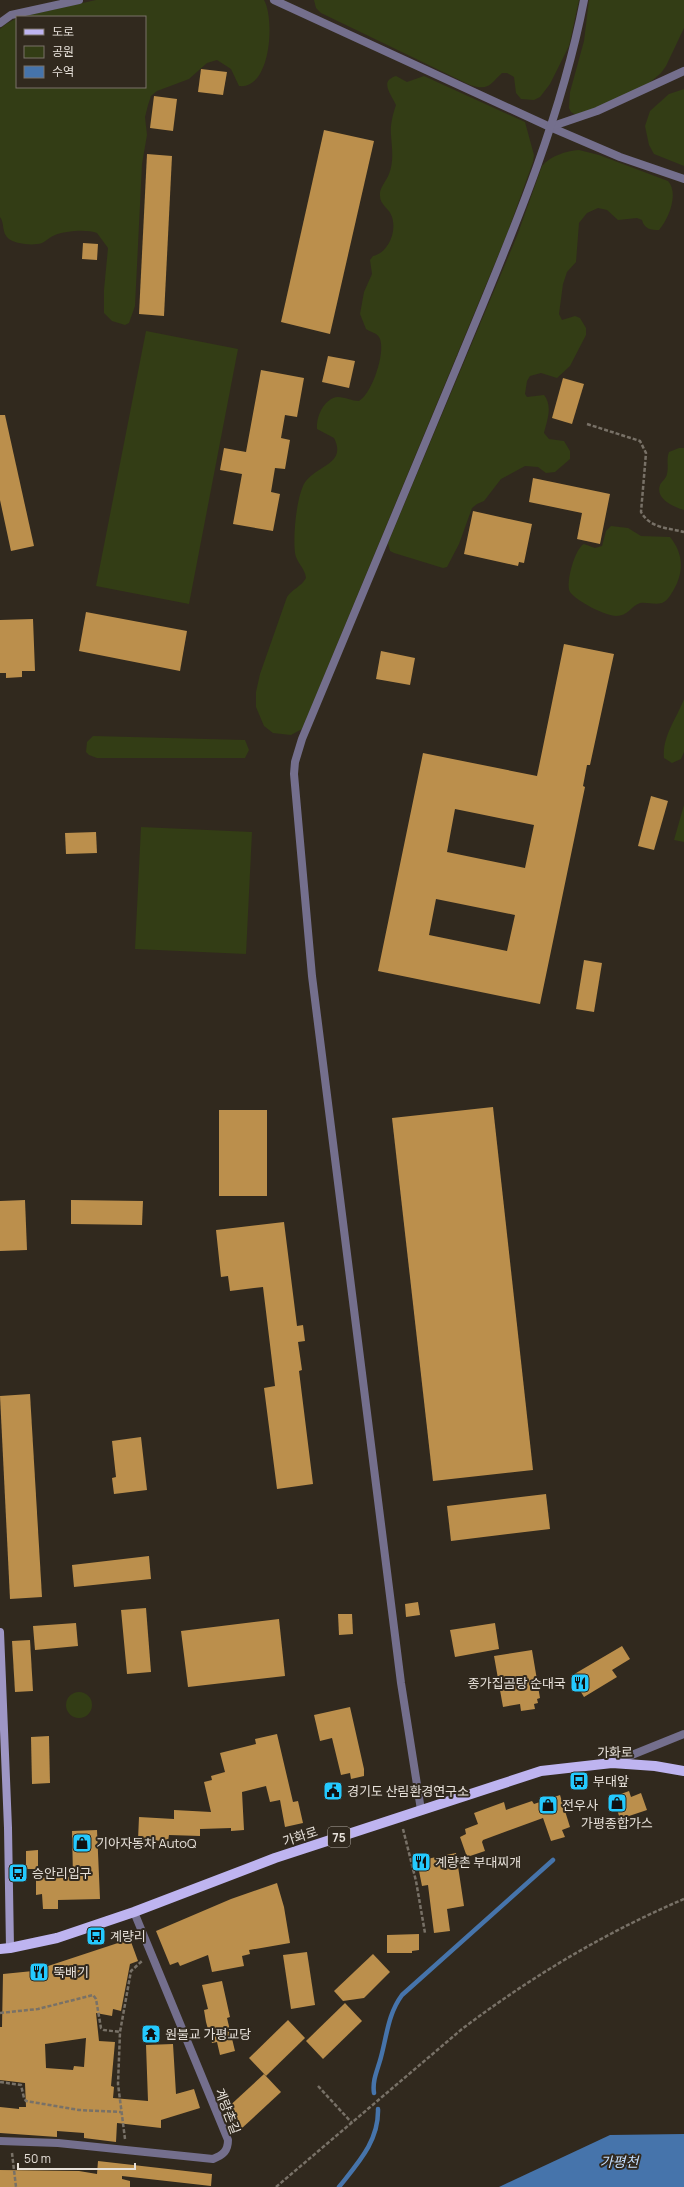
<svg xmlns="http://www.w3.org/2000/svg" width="684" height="2187" viewBox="0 0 684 2187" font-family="Manrope,'Noto Sans KR',sans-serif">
<rect width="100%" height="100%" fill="#31291e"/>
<g fill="#333d15">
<path d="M96 0H264C275 19 271 90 239 86L231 69 217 60 207 63 189 79 157 91 151 96 148 105 145 117 147 135 142 164 135 306 129 323 125 325 112 321 104 313V290L108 248 97 233C87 229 65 231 55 235 50 237 46 241 42 243 33 246 16 244 9 239 1 233 5 223 0 217V29L6 24 17 18V87H145V17H20Z"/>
<path d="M314 0H579L569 46 550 84 540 97 534 100 521 99 516 93 514 77 507 73H502C489 85 489 91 470 85L321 13 316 8Z"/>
<path d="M589 0H684V28L666 66 661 73 648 84 597 108 576 115 571 112 569 108 570 92 584 41Z"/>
<path d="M396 76 407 82 424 76 525 122 534 155 533 162 507 234 302 729 291 735 273 733 264 726 256 707V692L260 674 287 597C292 589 301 587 306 578 305 568 296 562 295 553 293 536 296 502 303 486 313 465 348 466 334 438L317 429C316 417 324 398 338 397 345 397 352 401 359 401 372 394 387 350 379 337 377 333 370 332 366 329L360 314 364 292 372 274 370 260 373 256C388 253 397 232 392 217 390 209 380 205 380 196 379 188 386 182 389 174 394 161 392 149 391 135 390 125 393 114 396 105 391 94 379 81 396 76Z"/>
<path d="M684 89V166L654 154 649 145 645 126 650 111 669 94Z"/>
<path d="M579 150 599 155 668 181C679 193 669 219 659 230 651 230 644 229 642 220L637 218 618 220 607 210 598 208 587 213 579 223 576 262 567 272 563 284 559 314 562 320 575 316 580 318 586 328V335L570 366 557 378 541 373 530 376 527 381 525 394 527 397 544 395C553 406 547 421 544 433L549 439 564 441 570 451V459L555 472 546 473 538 467 525 466 501 479 484 501 477 504 472 508 459 544 447 567 443 568 394 553 390 551 388 543 517 236 542 166C550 156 566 151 579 150Z"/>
<path d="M146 331 238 349 189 604 96 586Z"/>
<path d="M679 448H684V510C674 507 655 499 660 485 662 481 666 479 667 474 669 466 666 460 669 452Z"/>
<path d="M611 526 628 528 641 536 670 537C684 554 684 573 673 591 670 596 667 601 662 603 655 605 647 602 640 603 631 606 628 616 616 616 606 616 576 601 570 592 565 584 575 548 584 544L595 548 602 546 606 531Z"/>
<path d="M684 699V752L681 759 672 763 664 758C662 736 677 718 684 699Z"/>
<path d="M93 736 245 740 249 750 245 758H97L89 755 86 752 87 742Z"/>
<path d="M684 805V842L674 840Z"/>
<path d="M141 827 252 832 246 954 135 949Z"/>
<circle cx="79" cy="1705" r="13"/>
</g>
<path fill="#4674ab" d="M684 2134V2187H499L610 2135Z"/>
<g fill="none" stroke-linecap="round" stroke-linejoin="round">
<g stroke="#4674ab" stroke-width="4.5">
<path d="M374 2093C372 2080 378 2069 381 2057 387 2035 388 2014 402 1995L553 1860"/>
<path d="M339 2187C358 2163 379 2141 378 2109"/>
</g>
</g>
<g fill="#bb8f4c" fill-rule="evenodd">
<path d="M201 69 227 72 223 95 198 92Z"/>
<path d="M154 96 177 99 173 131 150 128Z"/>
<path d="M324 130 374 141 330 334 281 322Z"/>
<path d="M147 154 172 156 164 316 139 314Z"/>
<path d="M83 243 98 244 97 260 82 259Z"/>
<path d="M328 356 355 361 349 388 322 382Z"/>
<path d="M261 370 304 378 297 417 285 415 281 438 290 440 285 469 275 468 271 492 280 494 273 531 233 524 242 474 220 470 224 448 246 452Z"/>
<path d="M563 378 584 384 572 424 552 418Z"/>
<path d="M0 415H5L34 546 11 551 0 500Z"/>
<path d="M533 478 610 494 600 544 577 539 582 513 529 502Z"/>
<path d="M473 511 532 524 524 563 519 562 518 566 464 554Z"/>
<path d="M86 612 187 631 180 671 79 651Z"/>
<path d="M33 619 35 671H22V677L6 678V673H0V620Z"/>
<path d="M564 644 614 654 590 765H587L583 786 585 787 540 1004 378 971 423 753 537 776ZM455 809 534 825 525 868 447 852ZM436 899 515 915 507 951 429 935Z"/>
<path d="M381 651 415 658 410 685 376 679Z"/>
<path d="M651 796 668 801 654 850 638 846Z"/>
<path d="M96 832 97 853 66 854 65 833Z"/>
<path d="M584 960 602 963 594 1012 576 1009Z"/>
<path d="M493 1107 533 1470 433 1481 392 1118Z"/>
<rect x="219" y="1110" width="48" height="86"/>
<path d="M25 1200 27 1250 0 1251V1201Z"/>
<path d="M71 1200 143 1201 142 1225 71 1224Z"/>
<path d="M284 1222 297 1326 303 1325 305 1341 298 1342 302 1370 299 1371 313 1484 277 1489 264 1388 275 1386 263 1287 230 1291 228 1276 221 1277 216 1230Z"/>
<path d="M30 1394 42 1597 10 1599 0 1396Z"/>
<path d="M141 1437 147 1490 114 1494 112 1478 116 1477 112 1441Z"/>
<path d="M546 1494 550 1529 451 1541 447 1506Z"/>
<path d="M149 1556 151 1579 74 1587 72 1565Z"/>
<path d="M418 1602 420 1615 406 1617 405 1604Z"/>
<path d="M146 1608 151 1672 127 1674 121 1610Z"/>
<path d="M338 1614H352L353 1634 339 1635Z"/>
<path d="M279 1619 285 1676 188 1687 181 1631Z"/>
<path d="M76 1623 78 1646 35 1650 33 1626Z"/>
<path d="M495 1623 499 1649 455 1657 450 1630Z"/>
<path d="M30 1640 33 1691 15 1692 12 1641Z"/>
<path d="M622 1646 630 1659 612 1670 617 1677 584 1697 571 1676Z"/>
<path d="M532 1650 540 1698 537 1699 538 1703 534 1704 535 1709 521 1711 520 1704 503 1707 494 1656Z"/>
<path d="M350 1707 364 1769V1776L351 1779 350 1773 341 1775 332 1738 320 1741 314 1715Z"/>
<path d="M277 1734 293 1802 298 1801 303 1823 285 1827 280 1800 270 1802 266 1786 242 1792 244 1830 231 1831V1828L200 1829V1836L169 1835 168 1841 138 1840 139 1817 174 1819V1810L211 1812 204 1782 212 1780 211 1776 225 1772 220 1753 256 1744 255 1739Z"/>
<path d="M49 1736 50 1783 32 1784 31 1737Z"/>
<path d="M629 1791 631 1797 641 1793 647 1810 620 1819 613 1797Z"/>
<path d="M560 1795 570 1827 562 1830 565 1837 551 1841 543 1818 483 1840 482 1842 485 1851 467 1857 460 1837 466 1834 465 1829 478 1824 474 1813 504 1802 506 1810 532 1801 534 1804Z"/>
<path d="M97 1830 100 1899 58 1900V1909H43L42 1894 36 1895V1878L73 1877 72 1831Z"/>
<path d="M38 1850V1869H26V1851Z"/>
<path d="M456 1853 464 1906 447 1909 450 1931 434 1933 428 1885 422 1886 417 1861Z"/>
<path d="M277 1883 284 1907 290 1943 249 1950 250 1954 242 1956 244 1966 212 1972 208 1955 180 1966 178 1962 170 1965 156 1931 231 1899Z"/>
<path d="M419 1934V1950L412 1951V1953H387V1935Z"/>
<path d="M130 1939 138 1961 130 1964 121 2011 113 2009 112 2016 96 2013 99 2041 115 2042 111 2086 114 2087 113 2098 148 2101 146 2045 173 2044 176 2094 194 2089 200 2108 161 2120V2128L117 2123 116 2142 84 2138V2133L57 2131V2137L0 2133V2107L19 2109V2107H26L25 2083 0 2080V2027H2L3 1974 33 1971ZM86 2038 84 2067 74 2066 73 2070 46 2068 45 2044Z"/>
<path d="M307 1952 315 2005 291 2009 283 1955Z"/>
<path d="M373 1954 390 1972 364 1998 343 2001 334 1991Z"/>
<path d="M222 1981 230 2017 227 2018 235 2051 220 2055 217 2042 212 2043 206 2022 204 2010 208 2009 202 1985Z"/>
<path d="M345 2003 362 2021 323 2059 306 2041Z"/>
<path d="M288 2020 305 2038 266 2076 249 2058Z"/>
<path d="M264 2074 281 2092 241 2129 224 2111Z"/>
<path d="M98 2161 212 2174 211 2186 122 2176V2179L130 2181V2187H0V2170L79 2171 97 2174Z"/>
</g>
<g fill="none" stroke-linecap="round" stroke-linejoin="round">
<g stroke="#787167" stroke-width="2.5" stroke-dasharray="4 2" stroke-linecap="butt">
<path d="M587 424 640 441 646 453 641 512C650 528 668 528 684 532"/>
<path d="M403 1829 416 1881 425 1933"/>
<path d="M0 2013 38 2009 93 1995 96 1999 101 2028 104 2030 120 2032"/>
<path d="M0 2082 21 2085 24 2098 26 2101 79 2110 121 2112"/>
<path d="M318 2086 352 2123"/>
<path d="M125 2139 118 2084 120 2032 131 1971 142 1961"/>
<path d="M12 2153 16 2187"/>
<path d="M276 2187 462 2029C531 1977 604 1933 684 1899"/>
</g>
<g stroke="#746f8d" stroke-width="8">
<path d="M274 0 550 127 620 157 684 179"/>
<path d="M0 23 11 15 79 0"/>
<path d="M550 127 597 111 684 71"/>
<path d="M421 1810 401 1683 312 976 294 774 295 762 302 739C355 611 408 484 461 357 509 241 560 124 584 0"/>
<path d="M0 2141 58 2143 213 2159C223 2155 228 2151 228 2140L134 1912"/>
</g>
<path stroke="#746f8d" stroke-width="8" d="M612 1763 684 1734"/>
<path stroke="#9e96c5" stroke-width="8" d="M0 1632 8 1828 10 1948"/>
<path stroke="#beb4f0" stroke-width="10" d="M0 1949 10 1948 57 1938 134 1912 275 1858 541 1771 612 1763 655 1766 684 1771"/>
</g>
<defs>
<g id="restaurant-square" transform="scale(1)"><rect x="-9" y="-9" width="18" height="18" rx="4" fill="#24c9fe" stroke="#31291e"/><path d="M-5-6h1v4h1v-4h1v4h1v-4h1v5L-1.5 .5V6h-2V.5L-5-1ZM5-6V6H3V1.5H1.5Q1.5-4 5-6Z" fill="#111"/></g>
<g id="bus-square" transform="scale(1)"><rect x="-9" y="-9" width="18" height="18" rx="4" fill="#24c9fe" stroke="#31291e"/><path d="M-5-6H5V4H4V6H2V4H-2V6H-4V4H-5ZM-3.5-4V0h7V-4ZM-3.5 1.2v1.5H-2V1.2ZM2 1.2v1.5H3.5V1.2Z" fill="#111"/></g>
<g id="civic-square" transform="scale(1)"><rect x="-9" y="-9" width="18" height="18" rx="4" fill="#24c9fe" stroke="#31291e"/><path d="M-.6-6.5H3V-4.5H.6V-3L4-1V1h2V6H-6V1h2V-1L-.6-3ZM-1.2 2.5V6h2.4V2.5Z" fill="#111"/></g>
<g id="shop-square" transform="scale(1)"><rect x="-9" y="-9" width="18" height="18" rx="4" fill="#24c9fe" stroke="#31291e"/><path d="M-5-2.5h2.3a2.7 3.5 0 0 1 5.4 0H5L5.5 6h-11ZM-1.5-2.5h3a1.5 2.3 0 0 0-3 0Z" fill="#111"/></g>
<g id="temple-square" transform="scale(1)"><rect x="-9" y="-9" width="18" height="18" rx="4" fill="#24c9fe" stroke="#31291e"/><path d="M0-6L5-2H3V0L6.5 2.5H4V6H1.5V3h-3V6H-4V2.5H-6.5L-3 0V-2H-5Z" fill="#111"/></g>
</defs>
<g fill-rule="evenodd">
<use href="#restaurant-square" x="580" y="1683"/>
<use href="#bus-square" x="579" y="1781"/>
<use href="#civic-square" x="333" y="1791"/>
<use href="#shop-square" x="617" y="1803"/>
<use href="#shop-square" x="548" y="1805"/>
<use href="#shop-square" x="82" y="1843"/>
<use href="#restaurant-square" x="421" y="1862"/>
<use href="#bus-square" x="18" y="1873"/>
<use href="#bus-square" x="96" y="1936"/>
<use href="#restaurant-square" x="39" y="1972"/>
<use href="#temple-square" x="151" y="2034"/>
</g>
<g text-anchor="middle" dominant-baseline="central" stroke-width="4" stroke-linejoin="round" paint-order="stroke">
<rect fill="#31291e" stroke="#b0aaa2" stroke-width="1" x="328" y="1827" width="22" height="20" rx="3"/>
<g font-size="12" font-weight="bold" fill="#e7e1da">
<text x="339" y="1837">75</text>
</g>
<g font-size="13" fill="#e7e1da" stroke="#31291e" text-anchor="start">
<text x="566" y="1683" text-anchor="end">종가집곰탕 순대국</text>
<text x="593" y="1781">부대앞</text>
<text x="347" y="1791">경기도 산림환경연구소</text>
<text x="562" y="1805">전우사</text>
<text x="617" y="1823" text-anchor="middle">가평종합가스</text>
<text x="96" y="1843">기아자동차 AutoQ</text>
<text x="435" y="1862">계량촌 부대찌개</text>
<text x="32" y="1873">승안리입구</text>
<text x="110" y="1936">계량리</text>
<text x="53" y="1972">뚝배기</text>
<text x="165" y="2034">원불교 가평교당</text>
</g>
<g font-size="13" fill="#e7e1da" stroke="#31291e">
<text transform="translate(615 1752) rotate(-1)">가화로</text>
<text transform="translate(300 1836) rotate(-18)">가화로</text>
<text transform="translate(228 2111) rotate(69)">계량촌길</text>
</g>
<g font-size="14" font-style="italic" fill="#c5dfff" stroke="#31291e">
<text x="619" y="2161">가평천</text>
</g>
</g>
<rect x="16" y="16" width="130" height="72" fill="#31291e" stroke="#7a7369"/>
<rect x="24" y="29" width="20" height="6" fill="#beb4f0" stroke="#7a7369"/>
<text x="52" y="36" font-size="12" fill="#e7e1da">도로</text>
<rect x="24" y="46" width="20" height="12" fill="#333d15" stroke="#7a7369"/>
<text x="52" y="56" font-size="12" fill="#e7e1da">공원</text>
<rect x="24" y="66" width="20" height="12" fill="#4674ab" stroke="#7a7369"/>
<text x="52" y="76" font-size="12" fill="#e7e1da">수역</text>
<path d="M18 2163v6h117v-6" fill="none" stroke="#e7e1da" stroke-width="2"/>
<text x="24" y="2163" font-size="12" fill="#e7e1da" stroke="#31291e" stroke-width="3" paint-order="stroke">50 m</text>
</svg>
